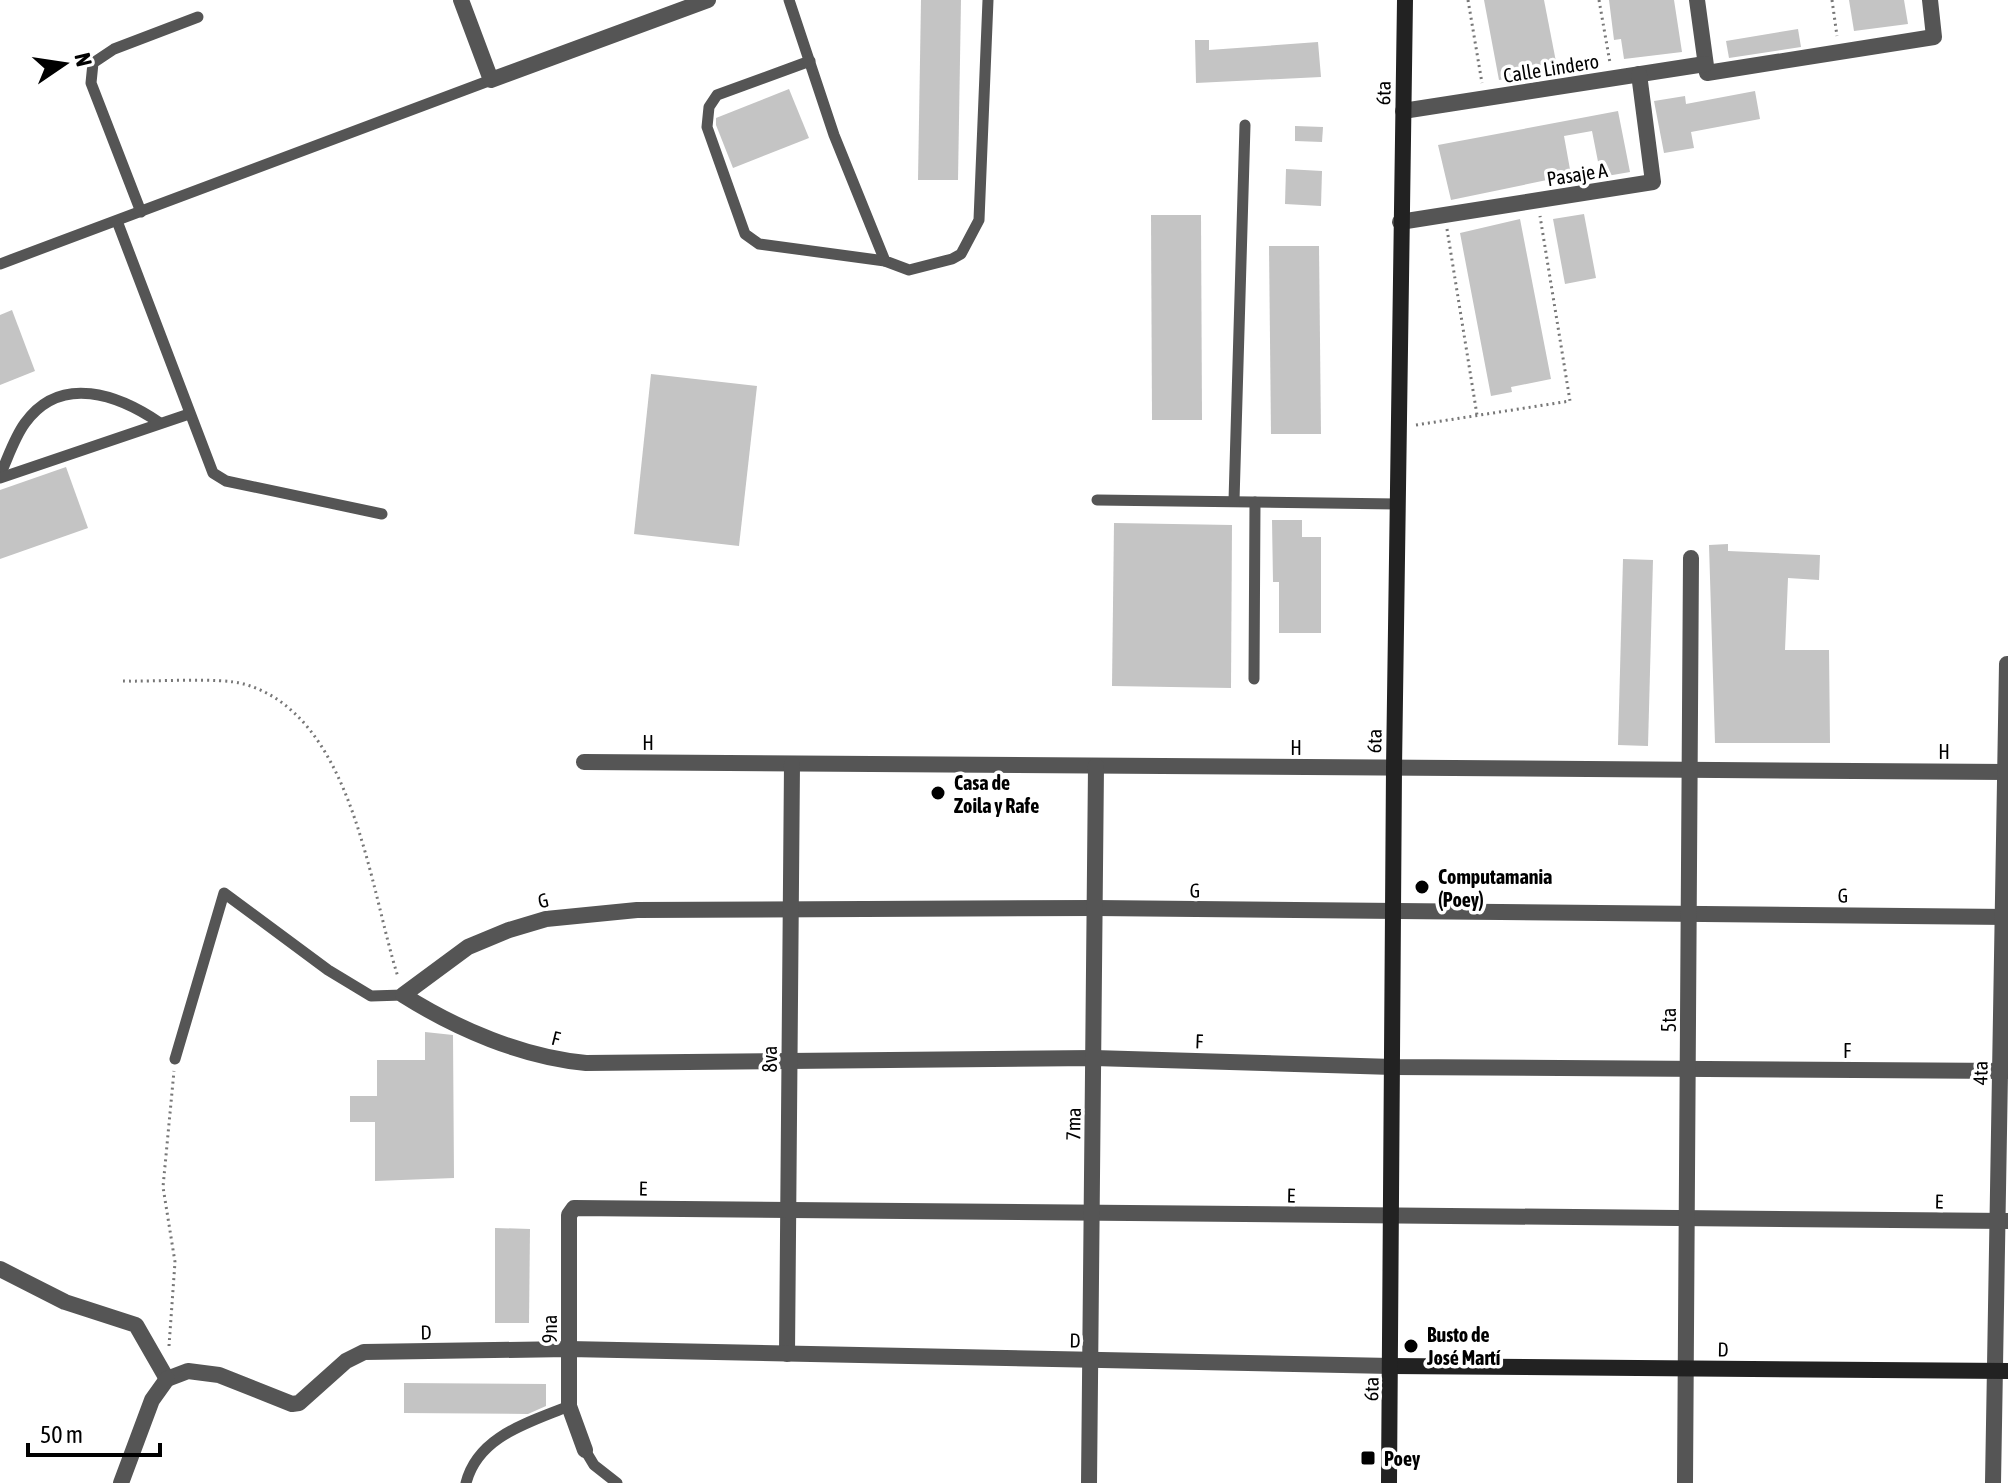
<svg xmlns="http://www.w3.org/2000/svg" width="2008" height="1483" viewBox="0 0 2008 1483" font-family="'Asap Condensed',sans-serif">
<rect width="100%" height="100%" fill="#fff"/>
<g fill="#c4c4c4">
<path d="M921 0H961L958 180H918Z"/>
<path d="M1484 0H1544L1558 72 1499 80Z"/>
<path d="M1609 0H1674L1682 52 1624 59 1621 39 1614 40Z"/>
<path d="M1849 0H1904L1908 24 1854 31Z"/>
<path d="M1798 29 1801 47 1729 58 1726 41Z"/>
<path d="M1195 40H1209V50L1318 42 1321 77 1196 83Z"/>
<path d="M789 89 809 138 733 168 716 125V118Z"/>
<path d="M1755 91 1760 119 1691 132 1694 148 1664 153 1654 101 1685 96 1686 104Z"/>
<path d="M1618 111 1630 172 1601 177 1592 131 1564 136 1571 175 1451 200 1438 145Z"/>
<path d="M1295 126 1323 127 1322 142 1295 141Z"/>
<path d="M1286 169 1322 171 1321 206 1285 204Z"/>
<path d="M1584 214 1596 278 1565 284 1553 219Z"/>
<path d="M1151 215H1201L1202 420H1152Z"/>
<path d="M1520 219 1551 379 1511 387 1512 392 1491 396 1460 233Z"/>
<path d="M1269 246H1319L1321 434H1271Z"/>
<path d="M12 310 35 371 0 385V315Z"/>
<path d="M651 374 757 386 739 546 634 534Z"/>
<path d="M66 467 88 528 0 559V490Z"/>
<path d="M1272 520H1302V537H1321V633H1279V582H1273Z"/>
<path d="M1114 523 1232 525 1231 688 1112 686Z"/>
<path d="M1728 544V551L1820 555 1819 580 1788 578 1785 650H1829L1830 743H1715L1709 545Z"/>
<path d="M1623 559 1653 560 1648 746 1618 745Z"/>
<path d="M425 1032 453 1035 454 1178 375 1181V1122H350V1096H377V1060H425Z"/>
<path d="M495 1228 530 1229 529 1323H495Z"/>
<path d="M404 1383 546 1384V1406L528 1414 404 1413Z"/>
</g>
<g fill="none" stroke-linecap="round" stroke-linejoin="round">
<g stroke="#777" stroke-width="3" stroke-dasharray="2 4" stroke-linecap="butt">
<path d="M1468 0 1482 83"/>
<path d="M1599 0 1610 63"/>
<path d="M1832 0 1837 36"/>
<path d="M1447 229 1477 415"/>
<path d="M1416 425 1570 401 1540 216"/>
<path d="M123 681C152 682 220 677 244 684 353 715 369 886 398 977"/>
<path d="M169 1346 175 1262 163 1187 174 1071"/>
</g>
<g stroke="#555" stroke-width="11">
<path d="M789 0 834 135 885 261 909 270 952 259 961 254 979 220 988 0"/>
<path d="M810 61 717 95 709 107 707 127 745 234 759 244 885 261"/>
<path d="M141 212 91 83 93 63 114 49 198 17"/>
<path d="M117 221 213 473 226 481 382 514"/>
<path d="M0 264 491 80"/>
<path d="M0 475C8 458 14 438 25 423 61 373 119 395 160 423"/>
<path d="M0 478 189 414"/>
<path d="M1097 500 1397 504"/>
<path d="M1234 501 1245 125"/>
<path d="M1254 679 1255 502"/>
<path d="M175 1059 224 893 328 970 371 996 403 995"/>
<path d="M585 1450 594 1465 617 1483"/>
<path d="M466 1483C478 1436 528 1423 569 1406"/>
</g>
<g stroke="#555" stroke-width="16">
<path d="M461 0 491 80 708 0"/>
<path d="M1697 0 1707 73 1934 37 1930 0"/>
<path d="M1403 111 1705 64"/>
<path d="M1400 222 1653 182 1639 74"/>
<path d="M584 762 2008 772"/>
<path d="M2008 917 1095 908 637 910 546 919 509 930 468 947 403 995C457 1029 522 1057 586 1063L1094 1058 1393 1067 2008 1071"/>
<path d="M0 1269 65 1302 136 1325 167 1379"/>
<path d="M787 1354 792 764"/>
<path d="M167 1379 188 1371 219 1375 292 1404 299 1403 346 1361 364 1352 569 1349 1391 1366"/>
<path d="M585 1450 569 1406V1215L574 1208 2008 1221"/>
<path d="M121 1483 152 1400 167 1379"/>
<path d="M1089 1483 1096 766"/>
<path d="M1685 1483 1691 558"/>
<path d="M1993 1483 2007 664"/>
</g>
<g stroke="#222" stroke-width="16">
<path d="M1391 1366 2008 1371"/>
<path d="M1389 1483 1394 768 1405 0"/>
</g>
</g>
<g fill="#000" stroke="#fff" stroke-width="3">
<circle cx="938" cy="793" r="8"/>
<circle cx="1422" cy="887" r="8"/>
<circle cx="1411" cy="1346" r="8"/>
<rect x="1360" y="1450" width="16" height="16" rx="4"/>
</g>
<g text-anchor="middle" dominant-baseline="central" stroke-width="7" stroke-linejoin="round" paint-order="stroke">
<g font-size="20" fill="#000" stroke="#fff">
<text transform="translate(1551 68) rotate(-9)">Calle Lindero</text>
<text transform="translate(1383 93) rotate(-89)">6ta</text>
<text transform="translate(1577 174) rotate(-9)">Pasaje A</text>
<text transform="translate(1374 741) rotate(-89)">6ta</text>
<text x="648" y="742">H</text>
<text x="1296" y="747">H</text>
<text x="1944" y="751">H</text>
<text transform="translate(1195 890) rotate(1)">G</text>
<text transform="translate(1843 895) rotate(1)">G</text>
<text transform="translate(543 900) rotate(-12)">G</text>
<text transform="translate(1668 1020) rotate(-90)">5ta</text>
<text transform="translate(556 1038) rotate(14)">F</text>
<text transform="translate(1199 1041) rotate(2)">F</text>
<text x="1847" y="1050">F</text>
<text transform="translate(769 1059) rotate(-90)">8va</text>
<text transform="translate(1980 1073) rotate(-89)">4ta</text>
<text transform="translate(1073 1124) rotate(-89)">7ma</text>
<text transform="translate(643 1188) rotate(1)">E</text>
<text transform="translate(1291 1195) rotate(1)">E</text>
<text transform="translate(1939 1201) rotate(1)">E</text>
<text transform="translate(549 1329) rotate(-90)">9na</text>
<text transform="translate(426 1332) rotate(-1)">D</text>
<text transform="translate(1075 1340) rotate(1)">D</text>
<text transform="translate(1723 1349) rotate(1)">D</text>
<text transform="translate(1371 1389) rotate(-89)">6ta</text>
</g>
<g font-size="20" font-weight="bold" fill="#000" stroke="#fff" text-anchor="start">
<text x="954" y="782">Casa de<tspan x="954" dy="23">Zoila y Rafe</tspan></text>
<text x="1438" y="876">Computamania<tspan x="1438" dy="23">(Poey)</tspan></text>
<text x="1427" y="1334">Busto de<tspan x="1427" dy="23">José Martí</tspan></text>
<text x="1384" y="1458">Poey</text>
</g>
</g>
<g transform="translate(64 64) rotate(77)" stroke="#ffffff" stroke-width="6" paint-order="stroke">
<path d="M0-6L14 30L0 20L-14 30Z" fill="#000000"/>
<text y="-12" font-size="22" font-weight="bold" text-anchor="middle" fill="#000000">N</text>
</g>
<path d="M28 1443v12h132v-12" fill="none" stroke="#000000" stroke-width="4"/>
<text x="40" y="1443" font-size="24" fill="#000000" stroke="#ffffff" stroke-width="6" paint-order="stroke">50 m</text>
</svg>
